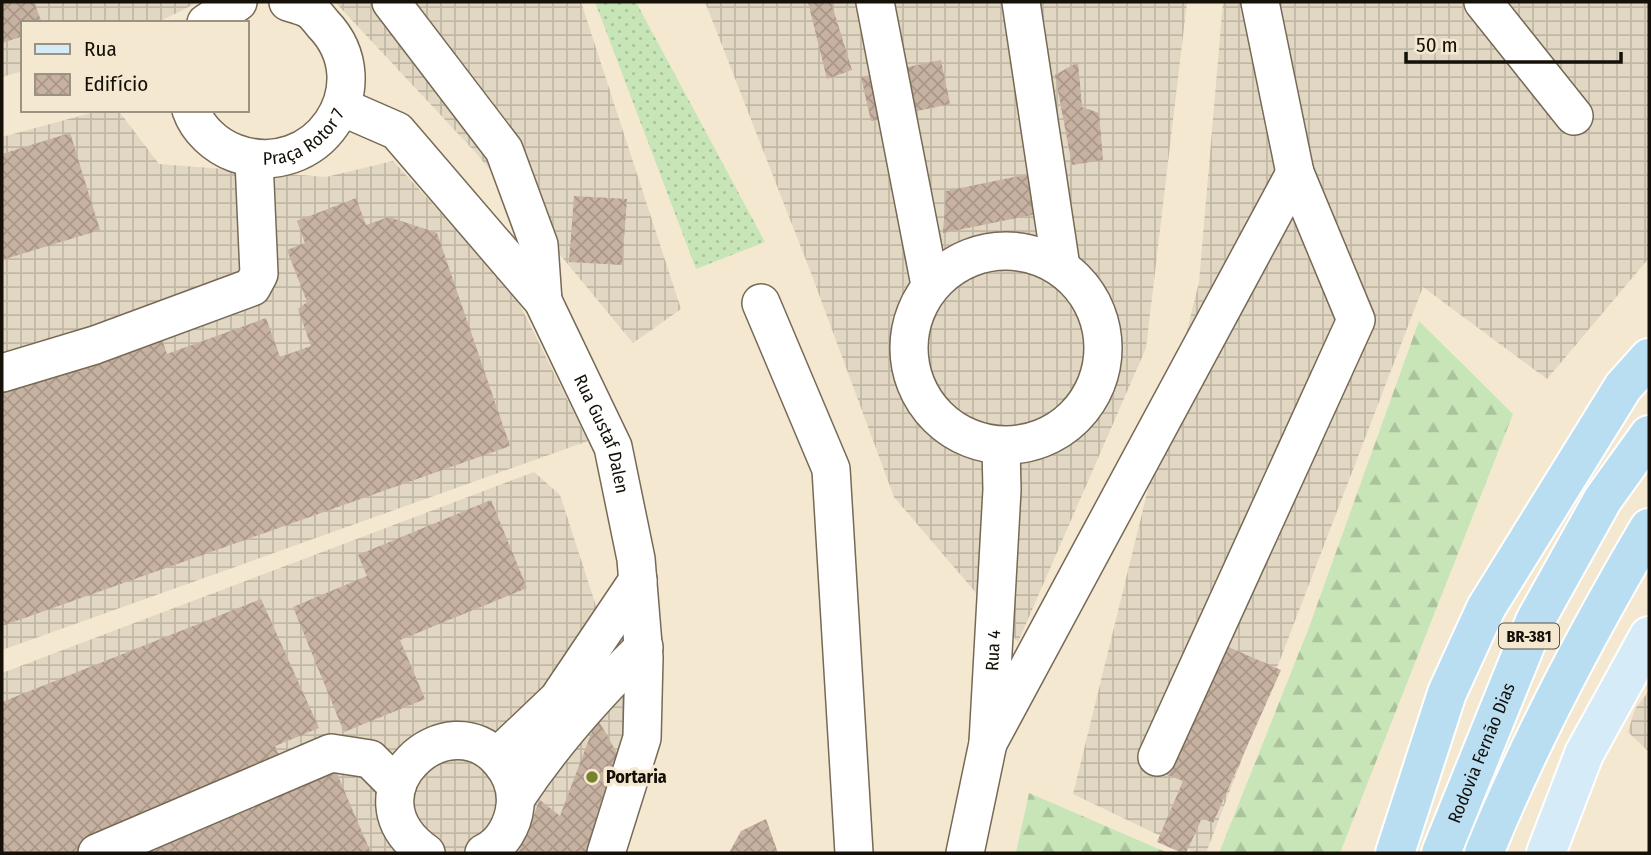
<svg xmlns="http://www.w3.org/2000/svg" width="1651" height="855" viewBox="0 0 1651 855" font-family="'Fira Sans Condensed',sans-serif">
<defs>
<pattern id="industrial-grid" width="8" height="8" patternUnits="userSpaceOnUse" patternTransform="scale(1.75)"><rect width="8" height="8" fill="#e1d7c2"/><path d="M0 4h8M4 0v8" fill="none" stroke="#c0b8a5"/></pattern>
<pattern id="grass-dots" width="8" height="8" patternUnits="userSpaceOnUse" patternTransform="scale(1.75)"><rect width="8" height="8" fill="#c8e5b7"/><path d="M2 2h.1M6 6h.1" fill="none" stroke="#abc39c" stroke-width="1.8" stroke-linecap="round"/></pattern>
<pattern id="forest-firs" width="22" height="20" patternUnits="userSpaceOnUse" patternTransform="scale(1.75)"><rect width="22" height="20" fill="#c8e5b7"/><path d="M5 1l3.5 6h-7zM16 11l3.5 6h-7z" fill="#abc39c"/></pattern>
<pattern id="building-cross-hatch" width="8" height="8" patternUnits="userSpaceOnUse" patternTransform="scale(1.75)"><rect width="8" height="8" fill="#c7b1a1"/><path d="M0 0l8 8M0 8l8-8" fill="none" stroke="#aa9789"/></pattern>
</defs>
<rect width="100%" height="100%" fill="#f5e8d1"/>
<g fill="url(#industrial-grid)">
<path d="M2 2H199L156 23H23V71L2 77Z"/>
<path d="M335 2H581L681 309 633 343 476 153Z"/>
<path d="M705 2H1187L1146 348 1018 642 894 497 811 273Z"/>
<path d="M1223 2H1649V258L1547 379 1423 287 1206 853H1196L1073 794 1199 282Z"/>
<path d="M102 110H118L159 164 326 177 393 161 513 291 588 441 2 650V137Z"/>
<path d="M534 472 560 495 635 726 599 853H2V673Z"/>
<path d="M1649 691V752L1628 732 1635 709Z"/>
</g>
<path fill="url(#grass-dots)" d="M595 2H636L765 242 696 269Z"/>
<g fill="url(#forest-firs)">
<path d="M1419 321 1513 414 1340 853H1219L1308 630Z"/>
<path d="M1029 793 1168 853H1016Z"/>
</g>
<g fill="url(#building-cross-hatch)">
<path d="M2 2H34L42 23H23V36L2 43Z"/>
<path d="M808 2H831L852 70 827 79Z"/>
<path d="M941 60 950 104 871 121 861 77Z"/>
<path d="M1078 62 1082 107 1099 113 1103 160 1072 165 1055 75Z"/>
<path d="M70 133 100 230 2 260V154Z"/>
<path d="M1034 173 1042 213 943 233 946 191Z"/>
<path d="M574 196 627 199 622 265 569 262Z"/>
<path d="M356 198 366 225 389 217 437 233 510 446 2 626V388L159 331 167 354 266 318 280 357 311 346 298 309 307 302 287 250 305 243 297 221Z"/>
<path d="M491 500 527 588 400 640 425 699 344 732 293 607 367 576 358 555Z"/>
<path d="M261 599 319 728 275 746 286 771 85 853H2V702Z"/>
<path d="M1226 646 1281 670 1213 823 1202 818 1186 853H1182L1157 842 1183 781 1158 771Z"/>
<path d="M597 718 617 753 596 817 605 826 591 853H518L540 800 560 816Z"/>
<path d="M332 762 371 853H121Z"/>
<path d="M766 819 778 853H729L741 831Z"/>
</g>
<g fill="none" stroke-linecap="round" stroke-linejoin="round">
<g stroke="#766a56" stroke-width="40">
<g id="minor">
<path d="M391 2 504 150 539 245 543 301"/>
<path d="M875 2 930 285"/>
<path d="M1021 2 1061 267"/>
<path d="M1260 2 1295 173"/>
<path d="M1483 2 1574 116"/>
<path d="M206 23 238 2"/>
<path id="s1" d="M342 107 397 131 543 301 613 447 636 559 644 657 642 738 606 853"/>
<path id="s2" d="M191 110C198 130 216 146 235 153 316 183 383 86 323 24 319 19 314 12 308 9 302 6 294 4 288 2"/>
<circle cx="1006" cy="348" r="97"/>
<path d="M761 303 831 469 854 853"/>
<path d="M2 373 95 345 252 287 259 274 254 160"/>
<path d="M988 743 1295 173 1356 320 1157 757"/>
<path d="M497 757 558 699 638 580"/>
<path d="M516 798C553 742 596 694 644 647"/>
<path d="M97 853 331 753 370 759 397 786"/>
<path d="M426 853C342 794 448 697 501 762 512 775 517 789 515 806 513 825 502 845 484 853"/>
<path id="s3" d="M965 853 988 743 1002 490 1001 446"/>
</g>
</g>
<g stroke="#fff" stroke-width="42">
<path id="major" d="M1546 853 1584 754 1649 636"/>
</g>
<g stroke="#fff" stroke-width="42">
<g id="highway">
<path d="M1395 853 1447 693 1486 608 1623 387 1649 358"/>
<path id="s4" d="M1441 853 1535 621 1603 499 1649 435"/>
<path d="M1484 853C1530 740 1587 633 1649 528"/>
</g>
</g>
<use href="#minor" stroke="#fff" stroke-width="37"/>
<use href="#major" stroke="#d5ebf7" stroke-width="38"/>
<use href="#highway" stroke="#b9def2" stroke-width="38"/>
</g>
<circle fill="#77822f" stroke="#f5e8d1" stroke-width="2.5" cx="592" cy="777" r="7"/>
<g text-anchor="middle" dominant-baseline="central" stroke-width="7" stroke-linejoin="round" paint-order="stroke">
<rect fill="#f5e8d1" stroke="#585144" stroke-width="2" x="1499" y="623.5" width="60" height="25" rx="5"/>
<g font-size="16" font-weight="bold" fill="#151008">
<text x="1529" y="636">BR-381</text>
</g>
<g font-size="18" fill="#151008" stroke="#f5e8d1">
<text stroke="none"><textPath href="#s2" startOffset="140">Praça Rotor 7</textPath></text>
<text stroke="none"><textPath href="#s1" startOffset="430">Rua Gustaf Dalen</textPath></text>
<text stroke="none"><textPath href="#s3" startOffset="205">Rua 4</textPath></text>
<text stroke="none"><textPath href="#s4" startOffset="108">Rodovia Fernão Dias</textPath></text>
</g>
<g font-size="18" font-weight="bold" fill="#151008" stroke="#f5e8d1" text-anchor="start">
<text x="606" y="777">Portaria</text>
</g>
</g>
<rect width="1651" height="855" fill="none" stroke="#151008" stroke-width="7"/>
<rect x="21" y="21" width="228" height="91" fill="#f5e8d1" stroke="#9b9281" stroke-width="2"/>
<rect x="35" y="44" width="35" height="10" fill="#d5ebf7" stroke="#9b9281" stroke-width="2"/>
<text x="84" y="56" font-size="21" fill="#151008">Rua</text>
<rect x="35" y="74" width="35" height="21" fill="url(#building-cross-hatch)" stroke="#9b9281" stroke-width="2"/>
<text x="84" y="91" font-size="21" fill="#151008">Edifício</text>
<path d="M1406 52v10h215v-10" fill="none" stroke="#151008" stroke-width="3.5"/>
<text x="1416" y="52" font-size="21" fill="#151008" stroke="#f5e8d1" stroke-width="5" paint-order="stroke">50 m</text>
</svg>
